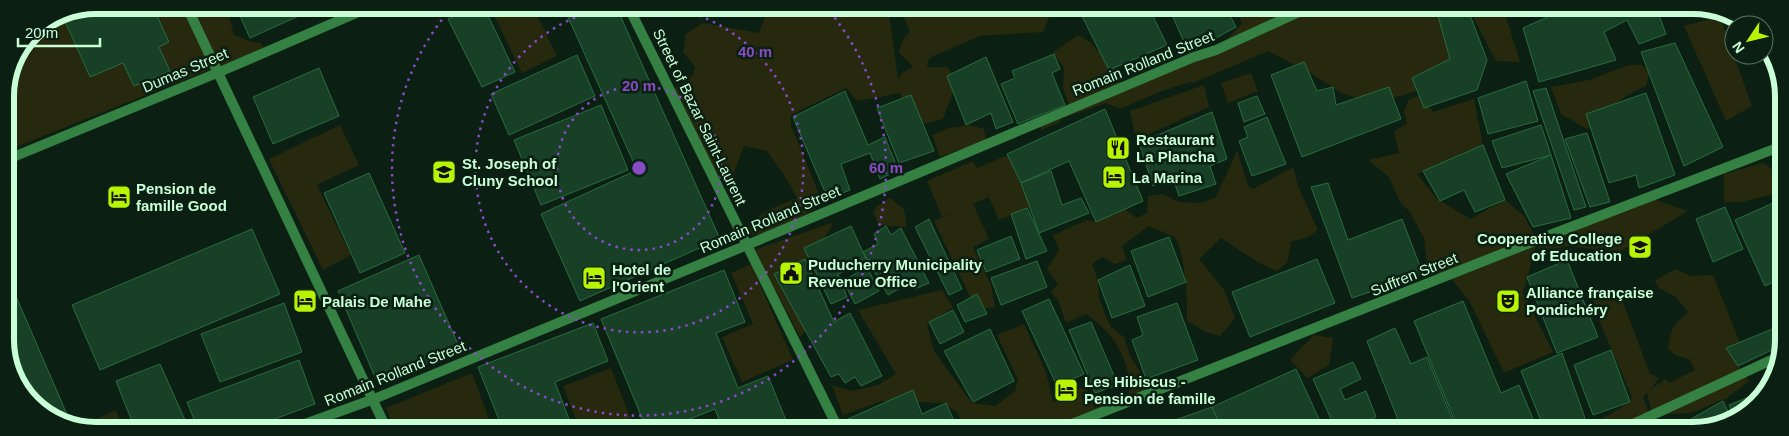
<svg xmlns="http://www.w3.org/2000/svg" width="1789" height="436" viewBox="0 0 1789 436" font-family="Helvetica,sans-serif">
<rect width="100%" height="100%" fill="#0b1f12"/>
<g fill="#26290e">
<path d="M152 5H226L234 35 249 41 261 43 264 48 6 151 5 90 32 31 61 12 89 77 123 63 134 86 170 71 159 47 168 42Z"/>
<path d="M489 5H532L557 56 522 73Z"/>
<path d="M769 6H888L898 79 903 72 913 67 899 52 903 39 910 32 903 16V6H1054L1043 32 980 36 929 58 927 67H947C949 70 953 73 954 77 957 87 947 107 943 119L923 124 908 116 900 93 857 101 846 88 791 115V125L823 204 771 234 749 235 750 222 768 210 797 198 787 180 767 151 744 146 733 175 717 174 672 90 693 75 695 67 683 52 685 44V35L702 23 759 33Z"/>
<path d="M1235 6 1455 7 1446 10 1457 20 1456 63 1420 85 1417 91 1401 96 1368 101 1344 94 1310 73 1268 51 1193 83 1190 82 1162 91 1120 109 1106 103 1064 118 1056 124 1041 130 1040 122 1071 109 1063 88 1064 68 1053 52 1078 35 1089 41 1102 55 1112 75 1124 86 1216 50 1242 24Z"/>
<path d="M1468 7H1503L1520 62 1496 61Z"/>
<path d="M1720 17 1752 106 1726 121 1684 26Z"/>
<path d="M1629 65H1641L1650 72 1646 86 1626 96 1587 129 1561 114 1551 87 1589 80Z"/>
<path d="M1251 73 1258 91 1228 103 1221 83Z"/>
<path d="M1204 85 1209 107 1136 140 1130 111Z"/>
<path d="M1422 95 1433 112 1474 99 1483 145 1417 174 1436 198 1470 219 1505 200 1524 216 1537 240 1650 198 1688 211 1619 252 1569 246 1544 251 1539 248 1537 242 1523 293 1553 352 1504 373 1469 300 1449 276 1428 271 1424 238 1409 211 1400 202 1389 177 1368 160 1399 153 1394 131 1407 124 1404 111 1409 99Z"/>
<path d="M340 125 359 165 317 185 351 255 323 270 269 159Z"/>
<path d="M970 125 984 129 986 140 940 157 932 135 948 128Z"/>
<path d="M1237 151 1248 185 1253 189 1293 167 1298 186 1318 230 1308 237 1291 242 1287 263 1277 271 1259 263 1221 238 1199 259 1224 290 1235 318 1220 336 1206 332 1187 321C1187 292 1186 265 1176 238L1149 226 1122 246 1127 260 1115 264 1102 257 1092 264 1098 280 1099 297 1106 317 1111 327 1124 337 1130 356 1146 381 1158 380 1168 387 1129 402C1129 393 1130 383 1128 374 1124 349 1107 328 1086 314L1066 323 1059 302 1051 292 1058 284 1047 269 1059 250 1053 235 1087 220 1096 222 1115 214 1124 208 1136 218 1147 213 1148 196 1163 194 1179 202 1200 203 1216 197Z"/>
<path d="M1008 155 1031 207 999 220 989 197 973 204 989 239 973 247 991 285 995 307 982 309 973 303 934 221 949 214 942 216 927 181 973 161 977 168Z"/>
<path d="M1763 163 1777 173 1775 194 1741 202H1724V174Z"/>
<path d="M890 198 904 209 907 227 879 225 873 213 877 206Z"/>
<path d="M834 222 815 254 808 270 797 260 778 271 796 307 817 319 800 337 754 250Z"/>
<path d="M751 264 793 360 742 382 722 337 753 324 731 273Z"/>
<path d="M1675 269 1690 276 1713 275 1740 343 1727 349 1749 381 1727 398 1691 413 1652 415 1647 392 1643 397 1649 414 1607 431H1594V424L1630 402 1632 397 1598 318 1591 294 1609 289 1622 299 1650 374 1659 378 1650 390 1665 379 1669 383 1695 370 1689 359 1675 355 1668 348C1671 328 1673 326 1688 312L1676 297 1659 288 1655 281Z"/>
<path d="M942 290 953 307 927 324 934 351 972 403 995 406 1015 391 1018 380 997 335 1024 324 1046 372 1053 402 1072 391 1086 386 1094 408 1103 405 1105 411 1048 430H967L957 412 943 403 882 401 843 415 832 385 852 391 878 385 896 374 858 310Z"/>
<path d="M1314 335 1333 338 1329 365 1308 378 1290 360Z"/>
<path d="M611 368 635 430H580L563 386Z"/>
<path d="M472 373 493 430H395L386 408Z"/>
<path d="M116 410 124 429H78L77 428Z"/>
</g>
<g fill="#174026" stroke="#286d40">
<path d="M95 5H152L169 42 159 47 170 71 134 86 123 63 90 77 61 12Z"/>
<path d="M235 5H323L250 38Z"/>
<path d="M483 5 515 72 482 87 448 19Z"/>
<path d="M563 6H616L720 239 580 301 541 214 637 170Z"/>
<path d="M1077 6H1127L1129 13 1148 6 1167 45 1109 70Z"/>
<path d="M1168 6H1225L1236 27 1189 53Z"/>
<path d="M1456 7H1467L1487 60 1477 90 1424 108 1412 78 1450 59 1437 12Z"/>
<path d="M1540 7H1561L1543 14Z"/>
<path d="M1570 7H1656L1666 34 1639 44 1627 20 1604 32 1616 60 1539 82 1523 28Z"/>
<path d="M1675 43 1723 147 1684 166 1641 52Z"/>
<path d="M1054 54 1060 69 1052 73 1065 105 1018 124 1001 84 1015 78 1012 71Z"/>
<path d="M577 55 595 96 509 135 491 94Z"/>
<path d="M986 57 1013 122 996 129 991 113 966 125 947 76Z"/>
<path d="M1304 62 1317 91 1333 87 1336 105 1389 87 1401 119 1302 157 1271 75Z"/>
<path d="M319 68 339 116 273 144 253 97Z"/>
<path d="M1526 81 1538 121 1488 134 1478 98Z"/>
<path d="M1546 88 1586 207 1574 210 1533 91Z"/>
<path d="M845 91 868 145 885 137 898 170 880 179 870 153 841 164 850 190 828 199 793 117Z"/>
<path d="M1646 93 1675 175 1639 188 1636 175 1609 183 1586 114Z"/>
<path d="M911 95 934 151 899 163 877 108Z"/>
<path d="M1257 96 1265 114 1244 122 1238 103Z"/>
<path d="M601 105 628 170 541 205 514 140Z"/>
<path d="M1105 109 1143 201 1096 222 1069 161 1021 183 1007 154Z"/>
<path d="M1212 112 1227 159 1210 166 1216 184 1179 196 1173 178 1153 186 1139 143Z"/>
<path d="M1267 117 1286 164 1252 176 1239 141 1248 137 1244 127Z"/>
<path d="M1541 125 1551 155 1502 168 1492 141Z"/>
<path d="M1587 133 1610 202 1590 207 1565 139Z"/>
<path d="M1483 145 1505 200 1475 212 1464 190 1440 201 1423 171Z"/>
<path d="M1551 155 1571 218 1533 227 1506 174Z"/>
<path d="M1051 171 1062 205 1081 198 1089 213 1039 233 1021 183Z"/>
<path d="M369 173 405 253 360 273 324 193Z"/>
<path d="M1328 183 1348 240 1402 219 1423 274 1352 298 1311 187Z"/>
<path d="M1782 199V278L1765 286 1735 220Z"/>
<path d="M1725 207 1743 249 1713 262 1696 219Z"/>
<path d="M1027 208 1047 251 1026 259 1011 214Z"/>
<path d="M6 217 15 238 6 241Z"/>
<path d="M929 219 962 289 949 295 915 227Z"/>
<path d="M851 226 867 261 838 274 847 297 831 304 804 248Z"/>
<path d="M886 226 891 235 901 228 929 283 915 289 910 282 888 295 863 252 878 244 874 234Z"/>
<path d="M252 229 280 294 100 370 72 305Z"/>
<path d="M1011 236 1020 259 986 272 977 250Z"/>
<path d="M1169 237 1186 282 1148 297 1131 251Z"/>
<path d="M419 255 460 349 378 384 338 291Z"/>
<path d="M805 259 834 322 850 313 882 376 861 386 855 377 845 383 839 374 831 377 774 274Z"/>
<path d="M1317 259 1335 303 1250 337 1232 292Z"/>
<path d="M1567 260 1598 337 1557 353 1527 277Z"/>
<path d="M1037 261 1047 287 1001 305 991 278Z"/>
<path d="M1130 265 1145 306 1112 318 1098 280Z"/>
<path d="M867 267 879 291 855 304 843 281Z"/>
<path d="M724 270 745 322 716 333 738 388 768 376 790 430H723L715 409 662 430H647L601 319Z"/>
<path d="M6 273 72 426 31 404 7 358Z"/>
<path d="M977 294 987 314 965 322 957 305Z"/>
<path d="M1049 299 1084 374 1057 386 1022 311Z"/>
<path d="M1463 301 1501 393 1519 385 1538 431H1459L1414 321Z"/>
<path d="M284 303 302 352 220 382 201 334Z"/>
<path d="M1177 303 1198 360 1146 379 1132 340 1143 335 1137 317Z"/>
<path d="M953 310 964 332 940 344 929 322Z"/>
<path d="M1091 322 1118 385 1095 393 1069 330Z"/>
<path d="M593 323 608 361 555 382 573 430H503L478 367Z"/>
<path d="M1782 325V345L1738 366 1726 348Z"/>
<path d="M1395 328 1411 364 1427 357 1457 431H1386L1400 425 1367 341Z"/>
<path d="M990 329 1014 381 973 402 944 351Z"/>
<path d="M1611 350 1630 402 1593 415 1574 365Z"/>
<path d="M1562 353 1587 424 1569 431H1545L1521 371Z"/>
<path d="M299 360 315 404 248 429H198L187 402Z"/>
<path d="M1353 362 1361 379 1340 389 1345 400 1366 391 1376 417 1345 430H1336L1313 379Z"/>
<path d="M160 364 189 429H135L116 381Z"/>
<path d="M1296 369 1324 430H1222L1212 407Z"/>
<path d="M913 390 922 414 946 403 958 430H854L848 419Z"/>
<path d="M1764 391 1753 409 1734 417 1729 405Z"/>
<path d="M1723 401 1731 418 1697 431 1691 419Z"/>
<path d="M1212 407 1222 429 1220 430H1147Z"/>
</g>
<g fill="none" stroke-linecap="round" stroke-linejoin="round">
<g stroke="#358043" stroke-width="10">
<path d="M628 6 839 430"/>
<path d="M6 160 217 73 375 5"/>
<path d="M291 429 374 399 747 245 1194 57 1216 50 1312 6"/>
<path d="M1057 430 1537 240 1782 146"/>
<path d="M1618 431 1782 355"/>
</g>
<path stroke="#358043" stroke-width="10" d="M186 5 387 430"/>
</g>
<g fill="none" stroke="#874cc3" stroke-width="2.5" stroke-dasharray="2.5 5">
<circle cx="639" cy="168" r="82"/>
<path d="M663 6A164 164 0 1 1 616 6"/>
<path d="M825 6A247 247 0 1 1 453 6"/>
</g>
<defs>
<g id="restaurant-square" transform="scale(1.25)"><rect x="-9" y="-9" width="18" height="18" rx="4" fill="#b7f400" stroke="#0b1f12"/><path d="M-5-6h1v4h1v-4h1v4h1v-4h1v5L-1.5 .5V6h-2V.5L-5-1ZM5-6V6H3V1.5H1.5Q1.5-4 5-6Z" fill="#111"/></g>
<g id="school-square" transform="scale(1.25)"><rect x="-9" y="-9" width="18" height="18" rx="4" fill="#b7f400" stroke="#0b1f12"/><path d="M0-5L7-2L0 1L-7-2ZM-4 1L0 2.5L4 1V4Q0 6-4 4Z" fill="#111"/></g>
<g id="hotel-square" transform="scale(1.25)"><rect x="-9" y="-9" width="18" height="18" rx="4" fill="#b7f400" stroke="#0b1f12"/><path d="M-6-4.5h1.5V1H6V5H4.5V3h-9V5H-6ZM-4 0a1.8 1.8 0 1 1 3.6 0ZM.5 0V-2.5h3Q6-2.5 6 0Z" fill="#111"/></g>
<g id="university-square" transform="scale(1.25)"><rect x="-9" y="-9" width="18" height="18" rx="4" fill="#b7f400" stroke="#0b1f12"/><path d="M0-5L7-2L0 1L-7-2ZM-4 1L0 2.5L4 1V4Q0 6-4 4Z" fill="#111"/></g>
<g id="civic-square" transform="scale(1.25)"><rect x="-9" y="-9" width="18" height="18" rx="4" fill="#b7f400" stroke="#0b1f12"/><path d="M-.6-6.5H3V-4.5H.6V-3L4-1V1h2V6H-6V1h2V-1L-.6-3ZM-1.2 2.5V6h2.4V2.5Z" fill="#111"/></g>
<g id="theatre-square" transform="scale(1.25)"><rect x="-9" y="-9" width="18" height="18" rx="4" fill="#b7f400" stroke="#0b1f12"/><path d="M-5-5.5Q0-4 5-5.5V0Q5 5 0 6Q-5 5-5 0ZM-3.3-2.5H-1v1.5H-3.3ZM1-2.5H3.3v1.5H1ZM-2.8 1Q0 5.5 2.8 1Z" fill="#111"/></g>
</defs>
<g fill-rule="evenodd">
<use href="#restaurant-square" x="1118" y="148"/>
<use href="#school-square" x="444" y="172"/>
<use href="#hotel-square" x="1114" y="177"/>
<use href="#hotel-square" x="119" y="197"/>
<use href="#university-square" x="1640" y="247"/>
<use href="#civic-square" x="791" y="273"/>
<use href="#hotel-square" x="594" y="278"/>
<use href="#hotel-square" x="305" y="301"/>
<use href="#theatre-square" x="1508" y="301"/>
<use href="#hotel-square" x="1066" y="390"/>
</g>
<g text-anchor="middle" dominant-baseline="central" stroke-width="5" stroke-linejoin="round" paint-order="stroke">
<g font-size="15" fill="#c9ffd7" stroke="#0b1f12">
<text transform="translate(1143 63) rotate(-22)">Romain Rolland Street</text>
<text transform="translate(185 70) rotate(-23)">Dumas Street</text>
<text transform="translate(700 117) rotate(64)">Street of Bazar Saint-Laurent</text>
<text transform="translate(770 219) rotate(-23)">Romain Rolland Street</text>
<text transform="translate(1414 274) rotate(-22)">Suffren Street</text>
<text transform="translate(395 373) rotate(-22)">Romain Rolland Street</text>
</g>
<g font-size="15" font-weight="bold" fill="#c9ffd7" stroke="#0b1f12" text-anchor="start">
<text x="1136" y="139">Restaurant<tspan x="1136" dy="17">La Plancha</tspan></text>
<text x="462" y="163">St. Joseph of<tspan x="462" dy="17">Cluny School</tspan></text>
<text x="1132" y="177">La Marina</text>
<text x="136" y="188">Pension de<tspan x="136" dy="17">famille Good</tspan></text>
<text x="1622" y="238" text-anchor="end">Cooperative College<tspan x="1622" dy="17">of Education</tspan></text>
<text x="808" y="264">Puducherry Municipality<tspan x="808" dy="17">Revenue Office</tspan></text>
<text x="612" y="269">Hotel de<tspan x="612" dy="17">l'Orient</tspan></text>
<text x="1526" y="292">Alliance française<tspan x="1526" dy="17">Pondichéry</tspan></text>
<text x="322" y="301">Palais De Mahe</text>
<text x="1084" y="381">Les Hibiscus -<tspan x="1084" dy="17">Pension de famille</tspan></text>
</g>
</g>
<path d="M0 0H1789V436H0ZM96 14H1693A82 82 0 0 1 1775 96V340A82 82 0 0 1 1693 422H96A82 82 0 0 1 14 340V96A82 82 0 0 1 96 14Z" fill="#0b1f12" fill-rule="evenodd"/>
<path fill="none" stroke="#c9ffd7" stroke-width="6" d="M96 14H1693A82 82 0 0 1 1775 96V340A82 82 0 0 1 1693 422H96A82 82 0 0 1 14 340V96A82 82 0 0 1 96 14Z"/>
<circle cx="639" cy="168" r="8" fill="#874cc3" stroke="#0b1f12" stroke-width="2.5"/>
<g font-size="15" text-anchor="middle" font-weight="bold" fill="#874cc3" stroke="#0b1f12" stroke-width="5" stroke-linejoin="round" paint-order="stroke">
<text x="755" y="57">40 m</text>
<text x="639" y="91">20 m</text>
<text x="886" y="173">60 m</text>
</g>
<g transform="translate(1749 40) rotate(235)"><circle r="24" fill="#0b1f12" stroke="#577961"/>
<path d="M0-4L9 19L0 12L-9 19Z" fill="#b7f400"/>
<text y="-8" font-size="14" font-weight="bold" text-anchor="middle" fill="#c9ffd7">N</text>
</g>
<path d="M18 38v8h82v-8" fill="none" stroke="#c9ffd7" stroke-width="2.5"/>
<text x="25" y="38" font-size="15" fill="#c9ffd7" stroke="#0b1f12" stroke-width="4" paint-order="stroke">20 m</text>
</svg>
